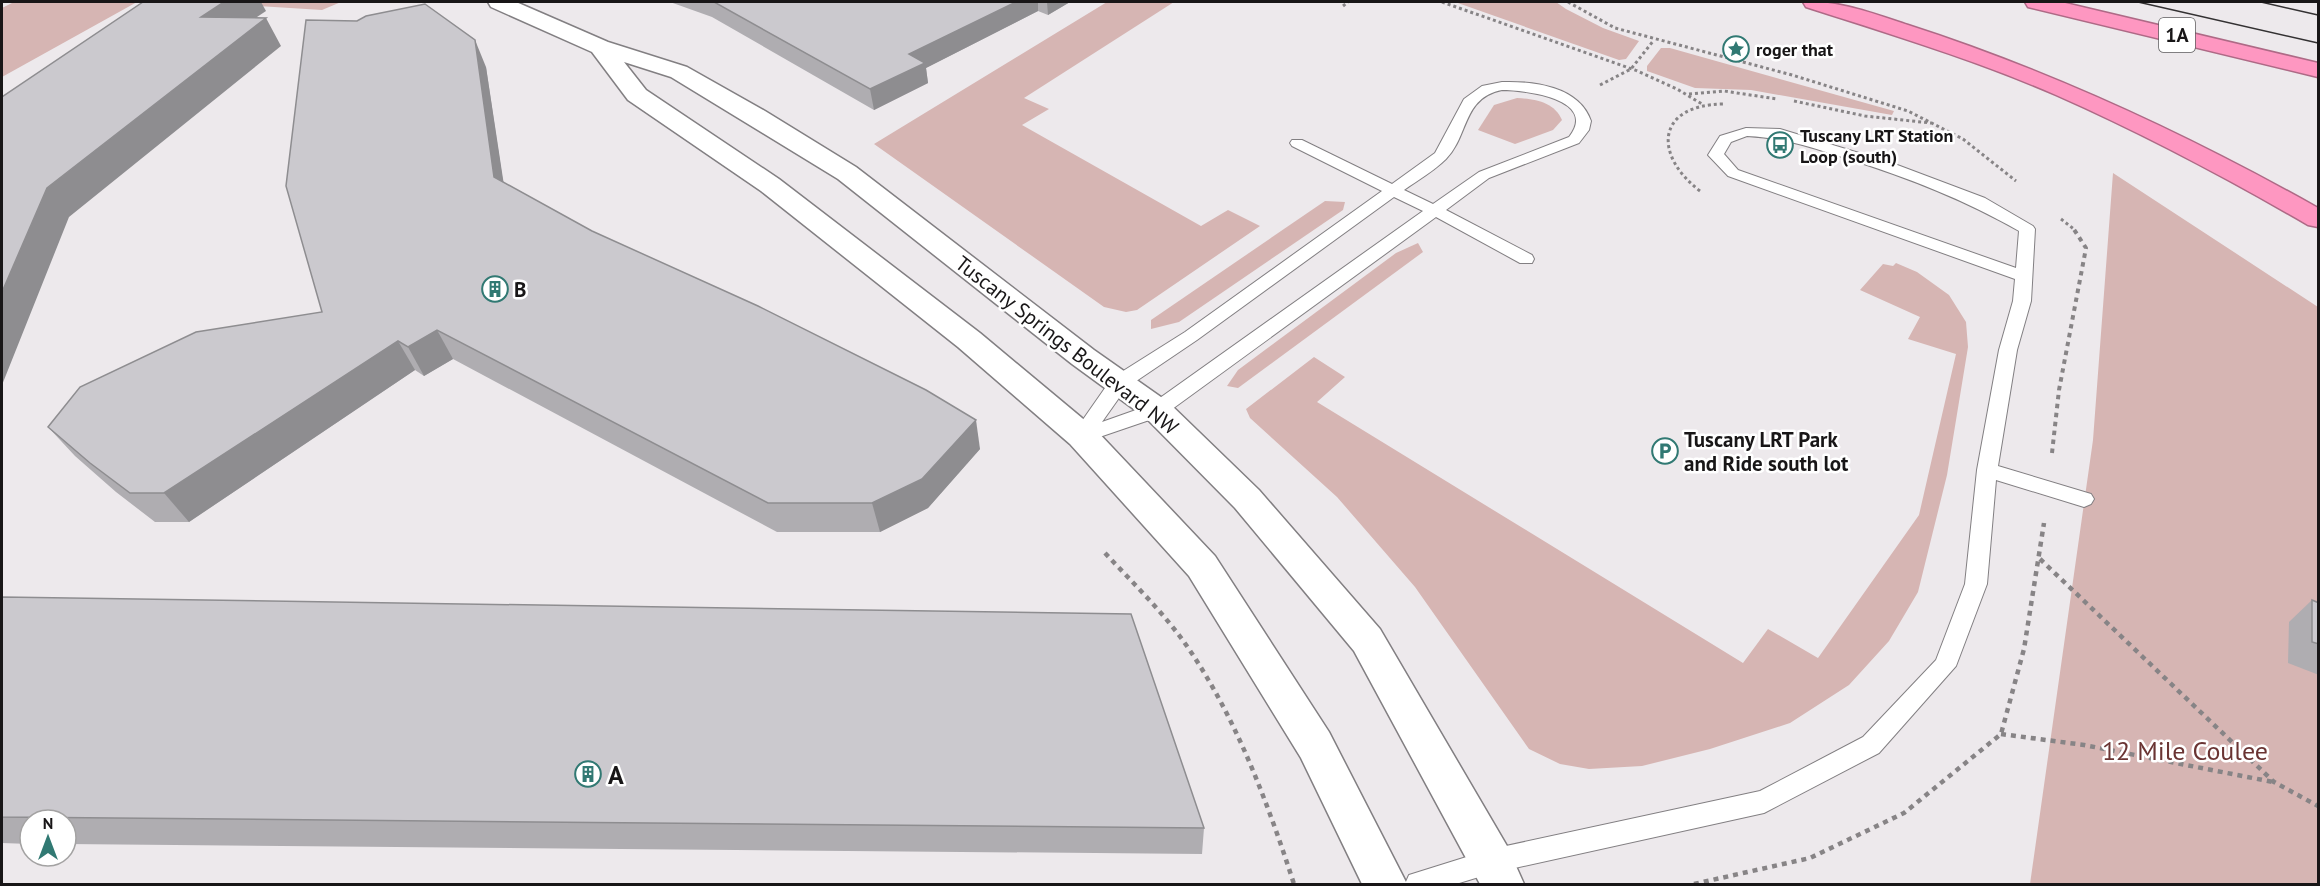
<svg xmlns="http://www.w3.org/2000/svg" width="2320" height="886" viewBox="0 0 2320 886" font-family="'PT Sans',sans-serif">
<rect width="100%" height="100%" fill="#ede9ec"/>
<g fill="#d6b5b3">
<path d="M14 2H137L2 77V8Z"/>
<path d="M193 2H341L322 10Z"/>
<path d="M1107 2H1174L1024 98 1049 109 1022 125 1201 226 1228 210 1260 226 1137 310 1126 312 1104 307 874 144Z"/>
<path d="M1455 2H1556L1566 9 1603 28 1639 41 1626 59 1619 60Z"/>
<path d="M1661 48H1670L1894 111 1892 115 1751 90 1695 88 1647 71V66Z"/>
<path d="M1517 98C1536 99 1554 102 1562 120L1553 130 1515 144 1478 130 1494 105Z"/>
<path d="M2113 173 2318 307V884H2030L2093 440Z"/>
<path d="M1325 201 1345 202 1343 210 1179 322 1151 329V320Z"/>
<path d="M1418 243 1423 252 1238 388 1227 386 1238 370 1396 253Z"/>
<path d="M1896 263 1917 272 1949 295 1966 322 1968 347 1947 475 1918 592 1889 641 1849 685 1790 723 1710 749 1642 766 1589 769 1560 764 1529 749 1415 587 1337 497 1250 418 1246 409 1314 357 1345 377 1317 402 1743 663 1768 629 1818 658 1919 515 1956 354 1908 339 1920 317 1860 290 1883 264 1893 266Z"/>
</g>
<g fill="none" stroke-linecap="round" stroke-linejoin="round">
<g stroke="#827f82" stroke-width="2">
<g id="lane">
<path d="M1502 82C1533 81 1579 86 1591 121L1589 130 1579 143 1489 178 1446 210 1532 255 1534 259 1532 263H1520L1436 217 1164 415 1082 443 1075 441 1072 436 1075 431 1112 378 1185 332 1382 191 1292 146 1290 143 1292 140H1302L1392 184 1435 153 1464 99 1482 86ZM1502 90C1525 90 1599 99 1569 137L1479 172 1433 204 1404 190C1418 180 1434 171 1446 159 1469 136 1462 98 1502 90ZM1394 197 1423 211 1150 405 1102 422 1126 388 1197 340Z"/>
<path d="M1746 128 1780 129 1892 163 1985 198 2033 226 2035 229 2031 301 2017 350 1998 466 2091 494 2094 499 2091 504 2084 507 1996 480 1987 584 1956 666 1879 753 1764 813 1492 873 1456 884H1405L1409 875 1492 849 1760 791 1863 737 1936 660 1965 584 1977 470 1999 350 2013 301 2015 279 1728 176 1708 155 1720 136ZM1747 136C1785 138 1810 147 1845 158 1907 177 1963 199 2019 231L2016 268 1738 170 1724 154 1731 142Z"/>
</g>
</g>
<g stroke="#827f82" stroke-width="3">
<path id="street" d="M488 2H516L608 42 687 67 765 111 856 167 1094 350 1168 402 1259 490 1380 629 1507 846 1524 884H1480L1354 651 1235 508 1146 418 1072 364 838 179 671 77 624 62 646 90 779 179 980 333 1094 428 1215 556 1329 732 1407 884H1362L1301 758 1189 576 1070 444 958 347 761 191 628 100 592 52 491 7Z"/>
</g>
<g stroke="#ae6a86" stroke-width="3">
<g id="highway">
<path d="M1803 2C1839 0 1874 14 1908 25 2051 71 2188 135 2318 208V227L2308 225C2227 178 2142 133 2056 95 1976 60 1890 34 1806 7Z"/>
<path d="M2025 2H2061L2318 63V77L2028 7Z"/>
</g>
</g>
<g stroke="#878486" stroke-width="3" stroke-dasharray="3 3" stroke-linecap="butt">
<path d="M1442 2 1635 70 1677 89 1702 104"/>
<path d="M1568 2 1615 28 1792 75 1908 111 1963 139 2016 181"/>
<path d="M1343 6 1348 2"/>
<path d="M1600 85 1631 69 1654 40"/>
<path d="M1689 94 1724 91 1777 99"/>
<path d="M1794 101 1865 116 1931 123"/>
<path d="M1700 191C1653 155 1656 105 1723 104"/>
<path d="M2061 219 2075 230"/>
</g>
<path stroke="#878486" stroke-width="4" stroke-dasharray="4.5 4.5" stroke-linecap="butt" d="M2052 453 2059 390 2086 248 2073 228"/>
<g stroke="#878486" stroke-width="4.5" stroke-dasharray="5 5" stroke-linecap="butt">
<path d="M1105 553C1132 582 1161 610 1184 642 1235 714 1267 801 1294 884"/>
<path d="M2040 559 2274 782 2318 806"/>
<path d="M2001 734 2084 745 2273 782"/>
<path d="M1694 884 1810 858 1904 813 2001 734 2024 649 2044 523"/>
</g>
<use href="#lane" fill="#fff" fill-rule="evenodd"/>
<use href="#street" fill="#fff" fill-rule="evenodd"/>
<use href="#highway" fill="#fe97c1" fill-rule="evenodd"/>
<g stroke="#333132" stroke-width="1.5">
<path d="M2138 2 2318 43"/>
<path d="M2261 2 2318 15"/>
</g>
</g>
<g fill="#afadb1">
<path d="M670 2H1070L1048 15 1038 11 926 68 928 83 874 110 712 17Z"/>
<path d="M486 67 503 182 980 449 928 508 880 532H777L453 359 424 376 415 370 189 522H155L116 492 75 456 48 427 322 312Z"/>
<path d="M2 597 1204 828 1202 854 66 844V820H30V844L2 843Z"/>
<path d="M2312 600 2319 603V675L2288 663 2289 622Z"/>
</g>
<g fill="#8e8d90">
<path d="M224 2H261L266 11 217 44 201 17Z"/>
<path d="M1016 2H1038V11L926 68 928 83 874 110 870 89 909 54Z"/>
<path d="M1047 2H1070L1048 15Z"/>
<path d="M266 18 281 46 69 217 2 385V292L47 188Z"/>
<path d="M475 40 486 67 507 205 494 177Z"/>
<path d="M437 330 453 359 424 376 408 347Z"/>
<path d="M398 341 415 370 189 522 164 493Z"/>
<path d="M976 420 980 449 928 508 880 532 872 503Z"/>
</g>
<g fill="#cbc9ce" stroke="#8e8d90" stroke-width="1.5">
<path d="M143 2H224L201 17 266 18 47 188 2 292V97Z"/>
<path d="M714 2H1016L909 54 925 63 870 89Z"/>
<path d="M425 4 475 40 494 177 592 231 758 306 926 390 976 420 922 479 872 503H768L437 330 408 347 398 341 164 493H130L90 463 48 427 80 387 196 332 322 312 286 186 306 20 357 21 366 16Z"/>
<path d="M2 597 1131 614 1204 828 2 817Z"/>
<path d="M2312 600 2319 603V644L2312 642Z"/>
</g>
<defs>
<g id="sight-ring" transform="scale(1.35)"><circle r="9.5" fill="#fff" stroke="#317973" stroke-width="1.5"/><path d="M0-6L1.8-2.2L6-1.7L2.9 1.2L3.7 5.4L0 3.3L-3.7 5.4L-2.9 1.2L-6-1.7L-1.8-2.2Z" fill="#317973"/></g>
<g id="bus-ring" transform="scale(1.35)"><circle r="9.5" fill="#fff" stroke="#317973" stroke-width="1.5"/><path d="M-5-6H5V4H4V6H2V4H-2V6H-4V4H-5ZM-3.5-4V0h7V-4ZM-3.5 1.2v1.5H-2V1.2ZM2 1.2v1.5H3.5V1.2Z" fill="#317973"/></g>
<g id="building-ring" transform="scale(1.35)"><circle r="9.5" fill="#fff" stroke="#317973" stroke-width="1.5"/><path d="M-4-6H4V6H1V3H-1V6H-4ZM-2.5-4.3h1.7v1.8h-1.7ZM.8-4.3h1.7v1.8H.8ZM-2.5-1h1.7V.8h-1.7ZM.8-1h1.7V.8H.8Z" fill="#317973"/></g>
<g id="parking-ring" transform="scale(1.35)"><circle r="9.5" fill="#fff" stroke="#317973" stroke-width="1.5"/><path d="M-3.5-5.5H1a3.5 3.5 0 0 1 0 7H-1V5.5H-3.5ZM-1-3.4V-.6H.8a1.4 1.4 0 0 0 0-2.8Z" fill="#317973"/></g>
</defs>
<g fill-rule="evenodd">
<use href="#sight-ring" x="1736" y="49"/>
<use href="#bus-ring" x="1780" y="145"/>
<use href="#building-ring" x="495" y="289"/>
<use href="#parking-ring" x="1665" y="451"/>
<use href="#building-ring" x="588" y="774"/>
</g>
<g text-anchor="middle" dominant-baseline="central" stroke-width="5" stroke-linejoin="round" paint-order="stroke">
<g font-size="18" font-weight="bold" fill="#181617" stroke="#fff" text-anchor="start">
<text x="1756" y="49">roger that</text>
<text x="1800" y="135">Tuscany LRT Station<tspan x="1800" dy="21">Loop (south)</tspan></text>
</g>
<rect fill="#fff" stroke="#5d5c5d" stroke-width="1.5" x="2159" y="18" width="36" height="34" rx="4.5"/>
<g font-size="20" font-weight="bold" fill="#181617">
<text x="2177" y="35">1A</text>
</g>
<g font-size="21" font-weight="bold" fill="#181617" stroke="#fff" text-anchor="start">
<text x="514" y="289">B</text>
<text x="1684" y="439">Tuscany LRT Park<tspan x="1684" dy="24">and Ride south lot</tspan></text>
</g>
<g font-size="21" fill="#181617" stroke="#fff">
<text transform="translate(1067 345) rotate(38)">Tuscany Springs Boulevard NW</text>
</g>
<g font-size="26" fill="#6a3433" stroke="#fff">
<text x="2185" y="750">12 Mile Coulee</text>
</g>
<g font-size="26" font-weight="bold" fill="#181617" stroke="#fff" text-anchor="start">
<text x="608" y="774">A</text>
</g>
</g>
<rect width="2320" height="886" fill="none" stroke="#181617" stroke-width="6"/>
<g transform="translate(48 838)"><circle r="28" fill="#ffffff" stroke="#a3a2a2" stroke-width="1.5"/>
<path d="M0-4.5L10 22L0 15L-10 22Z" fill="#317973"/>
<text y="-9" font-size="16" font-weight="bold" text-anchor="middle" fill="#181617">N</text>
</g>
</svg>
